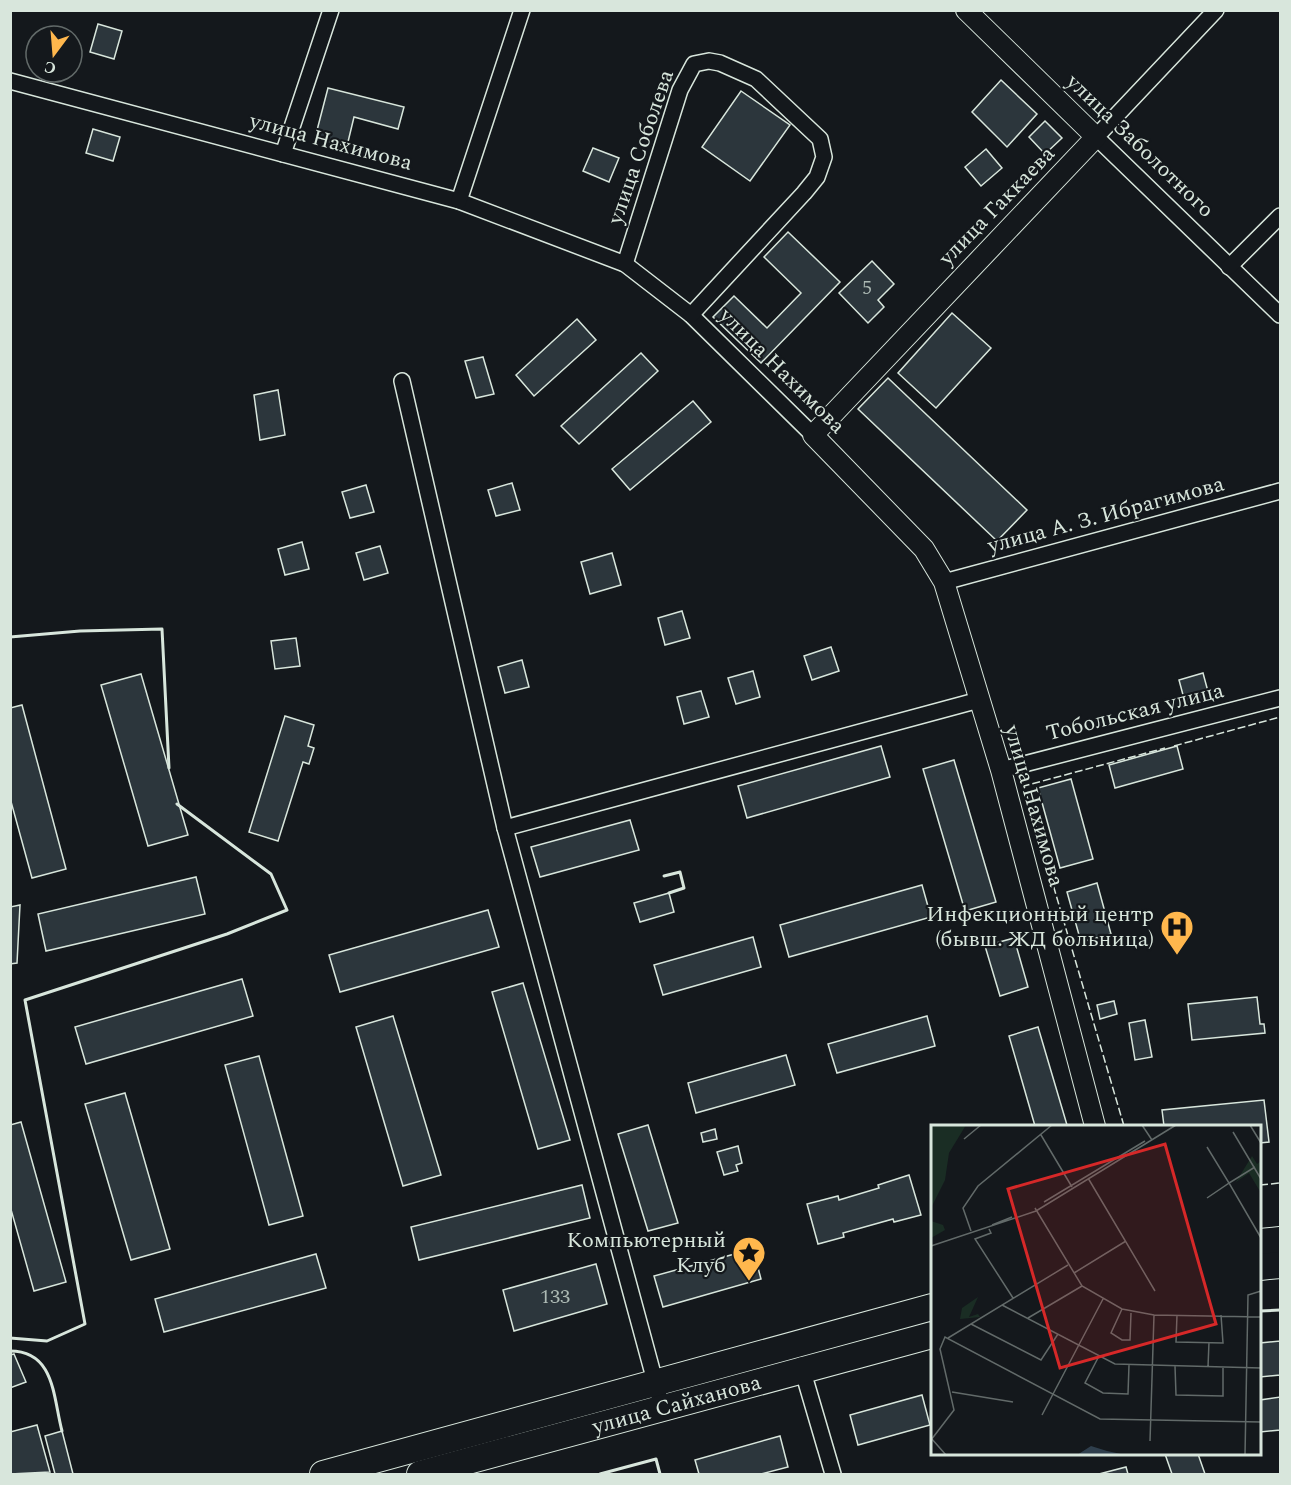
<svg xmlns="http://www.w3.org/2000/svg" width="1291" height="1485" viewBox="0 0 1291 1485" font-family="Spectral,serif">
<rect width="100%" height="100%" fill="#14181c"/>
<g fill="#2c363c" stroke="#d8e6dc" stroke-width="1.5">
<path d="M98 24 122 31 114 59 90 52Z"/>
<path d="M1001 80 1037 114 1007 147 972 112Z"/>
<path d="M328 88 404 107 398 129 354 117 347 146 315 138Z"/>
<path d="M741 91 790 125 750 181 702 147Z"/>
<path d="M1045 121 1062 138 1045 154 1029 137Z"/>
<path d="M93 129 120 137 113 161 86 153Z"/>
<path d="M593 148 619 158 609 182 583 171Z"/>
<path d="M986 149 1002 168 981 186 965 167Z"/>
<path d="M788 232 840 282 761 363 713 317 734 296 767 328 801 293 764 257Z"/>
<path d="M872 261 894 284 878 300 884 307 868 323 839 293Z"/>
<path d="M952 313 991 348 936 408 898 373Z"/>
<path d="M577 319 596 340 534 396 516 375Z"/>
<path d="M641 353 658 371 579 444 561 426Z"/>
<path d="M483 357 494 394 476 398 465 361Z"/>
<path d="M888 378 1027 510 997 541 858 409Z"/>
<path d="M278 390 285 435 260 440 254 395Z"/>
<path d="M693 401 711 422 630 490 612 469Z"/>
<path d="M512 483 520 510 496 516 488 490Z"/>
<path d="M366 485 374 512 350 518 342 492Z"/>
<path d="M302 542 309 569 285 575 278 549Z"/>
<path d="M380 546 388 573 364 580 356 553Z"/>
<path d="M612 553 621 585 590 594 581 562Z"/>
<path d="M682 611 690 638 665 645 658 618Z"/>
<path d="M296 638 300 666 275 669 271 641Z"/>
<path d="M831 647 839 671 812 680 804 656Z"/>
<path d="M522 660 529 687 505 693 498 667Z"/>
<path d="M753 671 760 697 736 704 728 678Z"/>
<path d="M1203 673 1210 699 1186 706 1179 680Z"/>
<path d="M141 674 188 835 148 846 101 685Z"/>
<path d="M701 691 709 717 684 724 677 697Z"/>
<path d="M22 705 66 869 32 878 10 798V708Z"/>
<path d="M285 716 314 725 308 746 314 748 309 764 303 762 278 841 249 832Z"/>
<path d="M881 746 890 777 747 818 738 786Z"/>
<path d="M1177 746 1183 769 1115 788 1109 765Z"/>
<path d="M954 760 996 902 965 911 923 769Z"/>
<path d="M1071 779 1093 859 1060 868 1038 788Z"/>
<path d="M630 820 639 850 540 877 531 847Z"/>
<path d="M196 877 205 914 46 951 38 914Z"/>
<path d="M1097 883 1111 934 1081 942 1067 892Z"/>
<path d="M922 885 931 917 789 957 780 925Z"/>
<path d="M669 893 674 912 640 922 634 903Z"/>
<path d="M20 905 17 963 10 964V907Z"/>
<path d="M488 910 499 947 340 992 329 955Z"/>
<path d="M753 937 761 967 663 995 654 965Z"/>
<path d="M1014 938 1028 987 1000 996 985 946Z"/>
<path d="M242 979 253 1016 86 1064 75 1027Z"/>
<path d="M523 983 570 1140 538 1149 492 992Z"/>
<path d="M1257 997 1260 1024H1264L1265 1033 1192 1040 1188 1004Z"/>
<path d="M1114 1001 1117 1014 1100 1019 1097 1005Z"/>
<path d="M393 1016 441 1175 403 1186 356 1027Z"/>
<path d="M927 1016 935 1046 837 1073 828 1044Z"/>
<path d="M1145 1020 1152 1057 1135 1060 1129 1023Z"/>
<path d="M1038 1027 1067 1125 1062 1126H1035L1009 1036Z"/>
<path d="M786 1055 795 1085 696 1113 688 1083Z"/>
<path d="M259 1056 303 1216 269 1225 225 1065Z"/>
<path d="M125 1093 170 1249 131 1260 85 1104Z"/>
<path d="M1264 1100 1269 1142 1260 1143V1126H1164L1162 1110Z"/>
<path d="M21 1122 66 1282 34 1291 10 1206V1125Z"/>
<path d="M648 1125 678 1223 648 1231 618 1134Z"/>
<path d="M715 1129 717 1139 703 1142 701 1133Z"/>
<path d="M738 1146 742 1163 736 1165 738 1171 724 1175 717 1152Z"/>
<path d="M909 1175 921 1215 894 1222 893 1219 843 1233 844 1237 818 1244 807 1204 838 1196 839 1200 879 1188 878 1185Z"/>
<path d="M582 1185 590 1218 419 1260 411 1227Z"/>
<path d="M753 1249 761 1279 663 1307 654 1276Z"/>
<path d="M316 1254 326 1288 164 1332 155 1299Z"/>
<path d="M596 1264 607 1304 514 1331 503 1290Z"/>
<path d="M1280 1341V1375L1260 1377V1343Z"/>
<path d="M14 1354 26 1382 10 1388V1355Z"/>
<path d="M922 1395 930 1425 858 1445 850 1415Z"/>
<path d="M1280 1397V1430L1260 1432V1400Z"/>
<path d="M37 1425 50 1472 10 1474V1432Z"/>
<path d="M62 1431 73 1474H55L45 1436Z"/>
<path d="M780 1436 788 1467 761 1474H699L695 1460Z"/>
<path d="M1165 1454H1198L1205 1474H1172Z"/>
<path d="M1126 1467 1128 1474H1099Z"/>
</g>
<g fill="none" stroke-linecap="round" stroke-linejoin="round">
<g stroke="#d8e6dc" stroke-width="18">
<g id="minor">
<path d="M1216 10 1096 137 1280 315"/>
<path d="M10 81 459 201 625 264 691 315 813 435"/>
<path d="M283 154 331 10"/>
<path d="M459 201 522 10"/>
<path d="M625 264 680 90 694 64 709 61 720 63 756 79 820 139 824 157 817 177 804 193 691 315"/>
<path d="M1229 267 1280 216"/>
<path d="M402 381 505 828 662 1407"/>
<path d="M944 582 1280 491"/>
<path d="M1001 770 1280 698"/>
<path d="M505 828 979 700"/>
<path d="M801 1365 833 1474"/>
</g>
</g>
<g stroke="#d8e6dc" stroke-width="22">
<path id="tertiary" d="M966 10 1096 137 813 435 924 549 944 582 1001 770 1095 1126"/>
</g>
<g stroke="#d8e6dc" stroke-width="28">
<g id="primary">
<path d="M1260 1242 1280 1240"/>
<path d="M1260 1267 1280 1265"/>
<path d="M323 1474 932 1307"/>
<path id="s1" d="M420 1474 932 1335"/>
</g>
</g>
<use href="#minor" stroke="#14181c" stroke-width="15"/>
<use href="#tertiary" stroke="#14181c" stroke-width="20"/>
<use href="#primary" stroke="#14181c" stroke-width="26"/>
<g stroke="#d8e6dc" stroke-width="1.5" stroke-dasharray="8 3" stroke-linecap="butt">
<path d="M1174 746 1280 717"/>
<path d="M1124 1126 1024 786 1165 748"/>
<path d="M1260 1185 1280 1183"/>
</g>
<g stroke="#d8e6dc" stroke-width="3">
<path d="M10 637 80 631 162 629 169 768"/>
<path d="M664 876 680 872 684 888 669 893"/>
<path d="M1260 1311 1280 1310"/>
<path d="M10 1338 47 1341 85 1324 25 1000 227 934 287 910 271 874 177 804"/>
<path d="M10 1351C55 1351 53 1397 62 1431"/>
<path d="M600 1474 656 1459 660 1474"/>
</g>
</g>
<defs>
<g id="hospital-pin" transform="scale(1.725)"><path d="M0 17L-7.5 6A9.5 9.5 0 1 1 7.5 6Z" fill="#ffb74d" stroke="#14181c"/><path d="M-5-5h3v3.5h4V-5h3V5h-3V1.5h-4V5h-3Z" fill="#111"/></g>
<g id="sight-pin" transform="scale(1.725)"><path d="M0 17L-7.5 6A9.5 9.5 0 1 1 7.5 6Z" fill="#ffb74d" stroke="#14181c"/><path d="M0-6L1.8-2.2L6-1.7L2.9 1.2L3.7 5.4L0 3.3L-3.7 5.4L-2.9 1.2L-6-1.7L-1.8-2.2Z" fill="#111"/></g>
</defs>
<g fill-rule="evenodd">
<use href="#hospital-pin" x="1177" y="927"/>
<use href="#sight-pin" x="749" y="1253"/>
</g>
<g text-anchor="middle" dominant-baseline="central" stroke-width="4.5" stroke-linejoin="round" paint-order="stroke">
<g font-size="20" fill="#adbab4">
<text x="867" y="288">5</text>
<text x="555" y="1297">133</text>
</g>
<g font-size="22" fill="#d8e6dc" stroke="#14181c">
<text transform="translate(331 142) rotate(15)">улица Нахимова</text>
<text transform="translate(1140 146) rotate(44)">улица Заболотного</text>
<text transform="translate(641 147) rotate(-71)">улица Соболева</text>
<text transform="translate(997 206) rotate(-46)">улица Гаккаева</text>
<text transform="translate(782 371) rotate(45)">улица Нахимова</text>
<text transform="translate(1106 515) rotate(-15)">улица А. З. Ибрагимова</text>
<text transform="translate(1135 712) rotate(-14)">Тобольская улица</text>
<text transform="translate(1034 806) rotate(74)">улица Нахимова</text>
<text stroke="none"><textPath href="#s1" startOffset="266">улица Сайханова</textPath></text>
</g>
<g font-size="22" fill="#d8e6dc" stroke="#14181c" text-anchor="end">
<text x="1154" y="914">Инфекционный центр<tspan x="1154" dy="25">(бывш. ЖД больница)</tspan></text>
<text x="726" y="1240">Компьютерный<tspan x="726" dy="25">Клуб</tspan></text>
</g>
</g>
<g transform="translate(931 1125)">
<rect width="330" height="330" fill="#14181c"/>
<path d="M0 0H35L18 28 14 55 0 83V96L12 100 14 105 0 113ZM321 31 326 39 330 36V68L318 48 305 57ZM47 172 38 192 47 189 49 192 29 194 31 183Z" fill="#1a2d24"/>
<path d="M160 321 176 326 190 329 146 330Z" fill="#2f3f4d"/>
<path fill="none" stroke="#626a69" stroke-width="1.5" d="M211 0 221 15M319 0 330 18M302 7 330 54M110 10 141 62M33 14 50 0M276 22 298 58 276 73M324 42 298 58 330 113M157 53 224 166M113 77 214 16M104 83 151 161 191 184 223 190 330 192M61 100 81 92M58 104 60 108 44 114 82 173M40 106 32 83 47 61 121 0M0 121 105 86 245 0M143 148 195 116M71 180 184 239 330 243M191 184 180 208 191 215H199L200 188M246 190 245 217 292 218 290 190M97 193 151 161M40 199 110 235 127 209M17 213 137 140M168 231 154 258 172 268 197 269 198 240M244 241 245 270 292 271V243M277 242 278 217M21 267 82 277M111 290 172 174M0 313 15 330M0 315 23 285 9 224 14 212 169 294 330 297M219 316 223 190M314 330 317 170 330 166"/>
<path fill="#d62828" fill-opacity="0.15" stroke="#d62828" stroke-width="3" d="M234 19 285 199 129 243 77 64Z"/>
<rect width="330" height="330" fill="none" stroke="#d8e6dc" stroke-width="3"/>
</g>
<rect width="1291" height="1485" fill="none" stroke="#d8e6dc" stroke-width="24"/>
<g transform="translate(54 54) rotate(196)"><circle r="28" fill="#14181c" stroke="#626a69" stroke-width="1.5"/>
<path d="M0-4.5L10 22L0 15L-10 22Z" fill="#ffb74d"/>
<text y="-9" font-size="16" font-weight="bold" text-anchor="middle" fill="#d8e6dc">С</text>
</g>
</svg>
